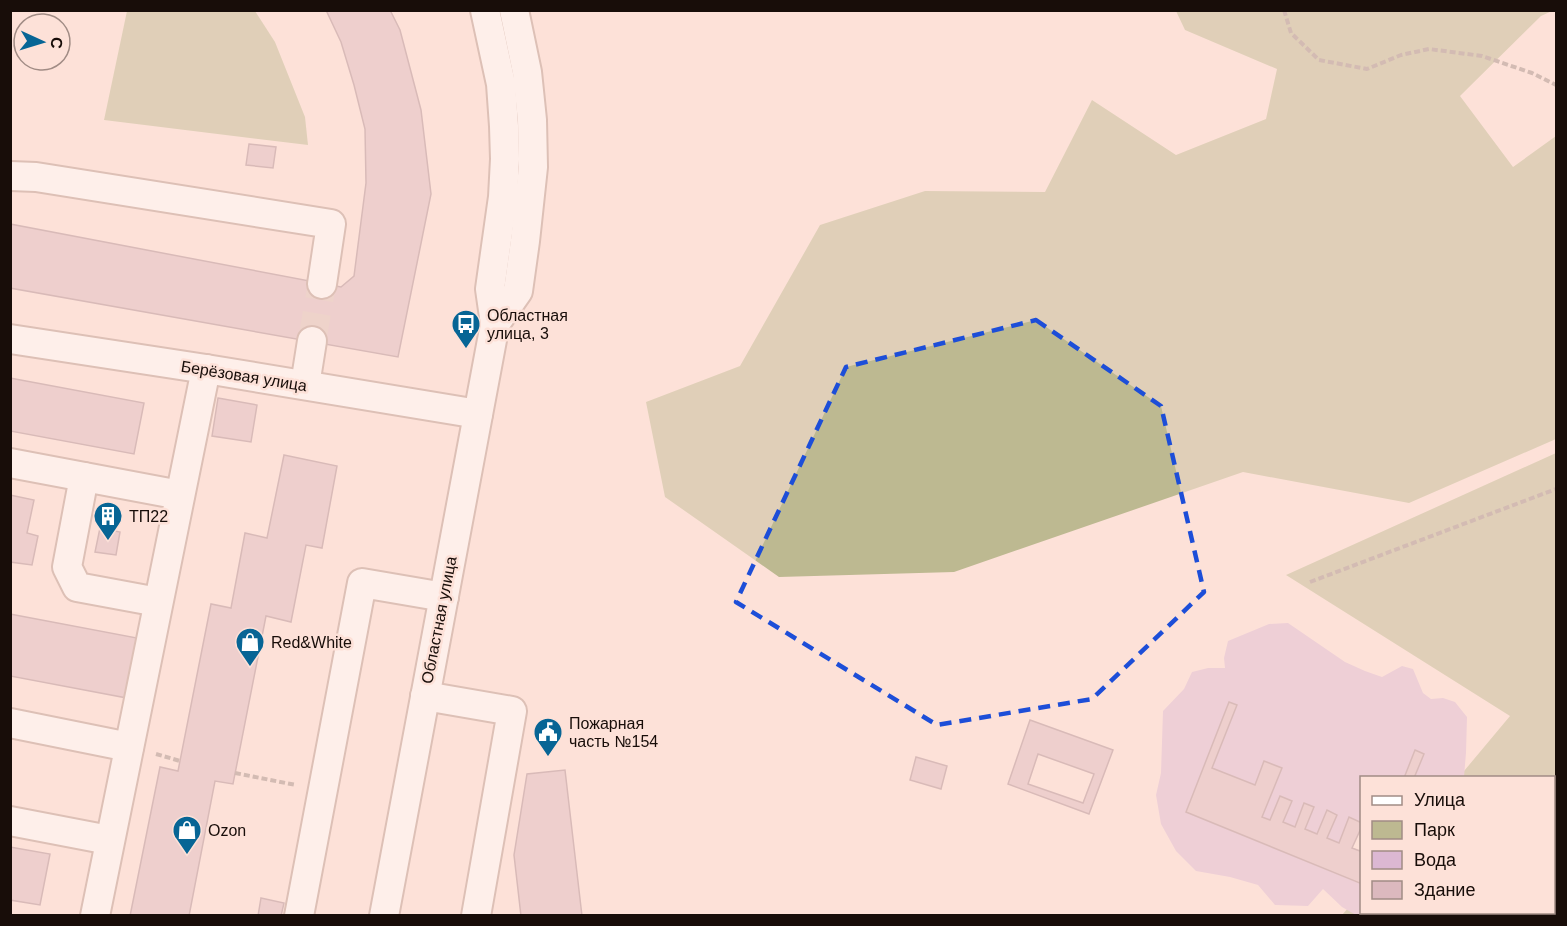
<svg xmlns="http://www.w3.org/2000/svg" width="1567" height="926" viewBox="0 0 1567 926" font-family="Arial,sans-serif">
<rect width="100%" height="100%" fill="#fde1d8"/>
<g fill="#bdb991">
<path d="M127 11H255L275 42 305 117 308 145 104 120Z"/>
<path d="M1176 11H1552L1541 16 1460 96 1513 167 1556 136V439L1409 503 1243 472 954 572 779 577 665 497 646 402 740 366 820 225 925 191 1045 192 1092 100 1176 155 1266 119 1277 69 1185 30Z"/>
<path d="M1556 453V915H1342L1361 893 1362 912H1554V778L1459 777 1510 716 1286 575Z"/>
</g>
<path fill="#dcb8d3" d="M1288 623 1345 662 1365 671 1382 677 1402 666 1413 669 1423 693 1431 699 1443 698 1455 702 1467 717 1466 753 1464 777H1414L1415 750 1404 777 1362 778 1361 823 1349 818 1339 843 1327 838 1337 815 1327 811 1317 834 1305 829 1304 804 1295 827 1283 822 1292 801 1280 796 1270 820 1262 817 1282 768 1264 761 1255 785 1212 768 1237 705 1229 702 1186 812 1361 884 1362 912 1413 913 1410 915H1356L1342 907 1323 889 1308 906 1275 905 1258 885 1230 877 1196 871 1176 851 1161 824 1156 795 1161 773 1163 711 1184 689 1192 672 1208 668H1225L1224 658 1228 641 1269 624Z"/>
<g fill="#dcb9be" stroke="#ad8b91" stroke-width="1.5" fill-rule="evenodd">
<path d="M326 10H390L400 30 421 110 431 194 398 357 10 288V224L341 287 354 276 366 183 365 129 354 85 341 42Z"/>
<path d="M249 144 276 147 273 168 246 165Z"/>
<path d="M10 378 144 403 134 454 10 431Z"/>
<path d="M218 398 257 405 251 442 212 436Z"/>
<path d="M284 455 337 466 322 548 306 545 291 622 266 616 233 784 215 781 189 916H130L160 767 178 771 211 604 231 608 245 533 267 538Z"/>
<path d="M10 495 34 500 27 533 38 536 32 565 10 562Z"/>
<path d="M100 528 120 532 116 555 95 552Z"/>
<path d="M10 614 137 638 127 698 10 676Z"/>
<path d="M1229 702 1237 705 1212 768 1255 785 1264 761 1282 768 1262 817 1270 820 1280 796 1292 801 1283 822 1295 827 1304 803 1314 807 1305 829 1317 834 1327 810 1337 815 1327 838 1339 843 1349 817 1362 823V826L1352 848 1360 851 1362 847V884L1186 812Z"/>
<path d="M1030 720 1113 750 1089 814 1008 784ZM1038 754 1094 774 1083 803 1028 784Z"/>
<path d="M1415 750 1424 754 1414 778H1404Z"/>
<path d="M916 757 947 766 941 789 910 780Z"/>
<path d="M565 770 582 916H521L514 855 527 774Z"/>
<path d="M10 847 50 854 40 905 10 900Z"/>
<path d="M261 898 284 903 281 916H258Z"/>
</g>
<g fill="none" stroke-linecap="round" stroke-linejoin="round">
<path stroke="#dbc1b9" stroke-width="28" stroke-dasharray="28 14" stroke-linecap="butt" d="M312 341 322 284"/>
<g stroke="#b7988d" stroke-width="32">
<g id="minor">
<path d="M10 176 36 177 331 224 322 284"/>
<path d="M495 324 518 291 525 241 533 167 532 120 527 72 514 10"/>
<path d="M10 339 206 369 478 414"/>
<path d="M305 385 312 341"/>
<path d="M10 463 180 495"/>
<path d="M84 477 67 567 77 587 158 602"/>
<path d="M425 696 512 711 476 916"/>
<path d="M10 723 129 747"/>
<path d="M10 821 109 840"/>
<path d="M95 916 206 369"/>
<path d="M299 916 362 583 444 597"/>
<path d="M384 916 495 324 490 289 503 197 505 159 504 126 501 84 485 10"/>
</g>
</g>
<g stroke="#a18c85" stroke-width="4" stroke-dasharray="6 3" stroke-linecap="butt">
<path d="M1284 10 1291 33 1319 60 1367 69 1401 55 1429 49 1482 56 1532 73 1556 85"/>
<path d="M1310 582 1556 489"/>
<path d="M156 754 180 761"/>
<path d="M235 773 296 785"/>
</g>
<use href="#minor" stroke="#fff" stroke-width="28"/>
</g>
<path d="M0 0H1567V926H0ZM1036 320 1161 406 1204 592 1092 699 937 725 736 602 846 367Z" fill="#fde1d8" fill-opacity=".55" fill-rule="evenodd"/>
<path fill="none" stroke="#1d4ed8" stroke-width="4.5" stroke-dasharray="12 8" stroke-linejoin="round" d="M1036 320 1161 406 1204 592 1092 699 937 725 736 602 846 367Z"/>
<defs>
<g id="bus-pin" transform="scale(1.5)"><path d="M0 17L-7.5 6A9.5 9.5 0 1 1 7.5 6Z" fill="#076595" stroke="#fde1d8"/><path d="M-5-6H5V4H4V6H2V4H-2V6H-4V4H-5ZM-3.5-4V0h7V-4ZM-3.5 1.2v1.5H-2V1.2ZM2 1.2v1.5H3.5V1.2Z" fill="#fff"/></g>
<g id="building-pin" transform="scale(1.5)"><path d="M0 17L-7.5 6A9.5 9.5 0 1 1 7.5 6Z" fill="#076595" stroke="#fde1d8"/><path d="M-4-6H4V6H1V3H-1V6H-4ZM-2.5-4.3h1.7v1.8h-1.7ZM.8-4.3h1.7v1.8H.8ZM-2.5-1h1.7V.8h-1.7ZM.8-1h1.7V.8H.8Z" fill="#fff"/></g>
<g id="shop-pin" transform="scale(1.5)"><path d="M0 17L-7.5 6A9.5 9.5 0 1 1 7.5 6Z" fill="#076595" stroke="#fde1d8"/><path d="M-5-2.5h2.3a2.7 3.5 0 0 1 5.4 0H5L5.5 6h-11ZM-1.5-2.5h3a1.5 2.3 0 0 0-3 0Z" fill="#fff"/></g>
<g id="civic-pin" transform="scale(1.5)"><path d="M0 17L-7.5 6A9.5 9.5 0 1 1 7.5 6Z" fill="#076595" stroke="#fde1d8"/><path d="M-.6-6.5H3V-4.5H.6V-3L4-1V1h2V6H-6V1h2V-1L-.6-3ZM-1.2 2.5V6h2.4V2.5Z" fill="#fff"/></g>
</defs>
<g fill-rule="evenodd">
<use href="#bus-pin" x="466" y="324"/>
<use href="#building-pin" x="108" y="516"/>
<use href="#shop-pin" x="250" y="642"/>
<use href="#civic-pin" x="548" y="732"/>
<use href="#shop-pin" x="187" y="830"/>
</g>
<g text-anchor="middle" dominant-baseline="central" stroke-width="5" stroke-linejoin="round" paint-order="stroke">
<g font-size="16" fill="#180d09" stroke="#fde1d8" text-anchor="start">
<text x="487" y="315">Областная<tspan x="487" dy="18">улица, 3</tspan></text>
<text x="129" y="516">ТП22</text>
<text x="271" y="642">Red&amp;White</text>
<text x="569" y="723">Пожарная<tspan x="569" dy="18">часть №154</tspan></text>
<text x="208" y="830">Ozon</text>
</g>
<g font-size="16" fill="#180d09" stroke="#fde1d8">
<text transform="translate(244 376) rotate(9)">Берёзовая улица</text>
<text transform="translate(439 620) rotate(-79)">Областная улица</text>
</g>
</g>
<rect width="1567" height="926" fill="none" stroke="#180d09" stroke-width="24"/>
<rect x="1360" y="776" width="195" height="138" fill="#fde1d8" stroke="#a18c85" stroke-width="1.5"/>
<rect x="1372" y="796" width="30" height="9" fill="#ffffff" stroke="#a18c85" stroke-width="1.5"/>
<text x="1414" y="806" font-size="18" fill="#180d09">Улица</text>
<rect x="1372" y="821" width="30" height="18" fill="#bdb991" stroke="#a18c85" stroke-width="1.5"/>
<text x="1414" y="836" font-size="18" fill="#180d09">Парк</text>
<rect x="1372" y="851" width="30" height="18" fill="#dcb8d3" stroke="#a18c85" stroke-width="1.5"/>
<text x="1414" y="866" font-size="18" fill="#180d09">Вода</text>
<rect x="1372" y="881" width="30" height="18" fill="#dcb9be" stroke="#a18c85" stroke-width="1.5"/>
<text x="1414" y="896" font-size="18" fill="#180d09">Здание</text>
<g transform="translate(42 42) rotate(94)"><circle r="28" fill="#fde1d8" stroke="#a18c85" stroke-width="1.5"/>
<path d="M0-4.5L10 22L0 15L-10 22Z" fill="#076595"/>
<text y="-9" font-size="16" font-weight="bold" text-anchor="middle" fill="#180d09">С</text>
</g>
</svg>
